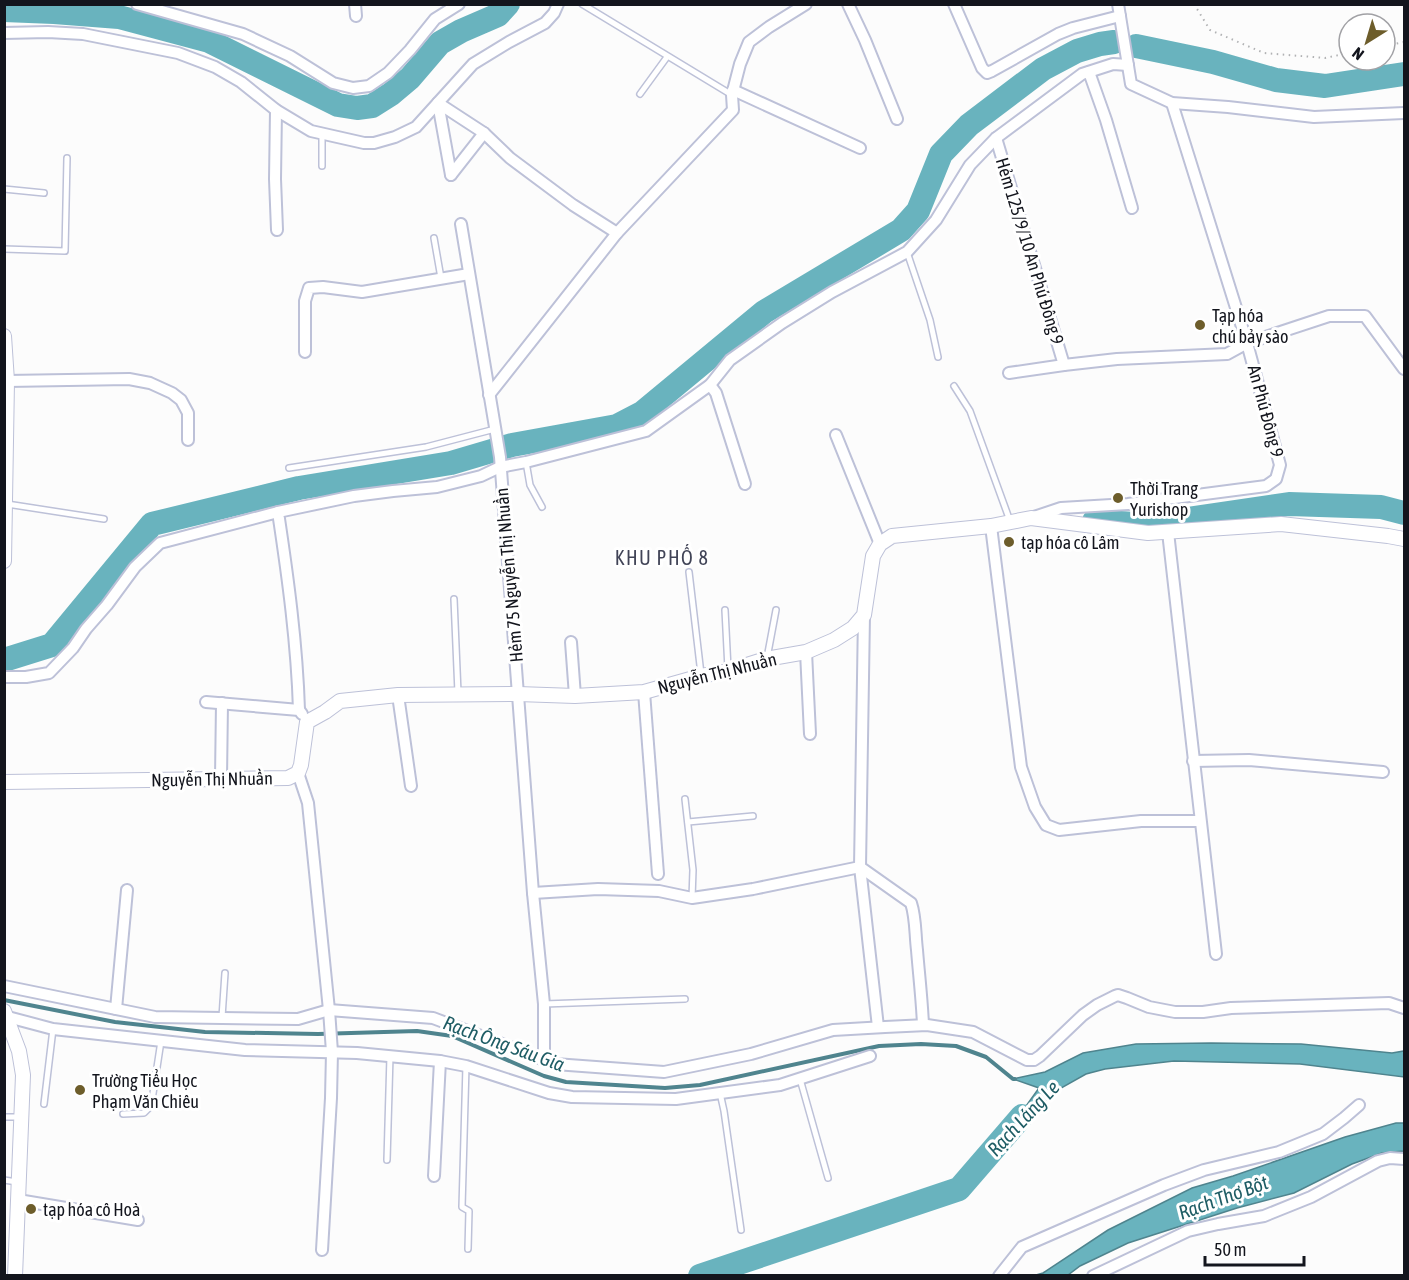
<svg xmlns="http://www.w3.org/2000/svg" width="1409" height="1280" viewBox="0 0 1409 1280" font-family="'Asap Condensed',sans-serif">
<rect width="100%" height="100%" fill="#fcfcfc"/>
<g fill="#69b3be" stroke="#4f848e" stroke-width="1.5">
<path d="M1211 1043 1301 1044 1392 1053 1404 1051V1077L1300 1064 1174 1061 1105 1069 1086 1074 1061 1088 1001 1141 1039 1088 1013 1079 1045 1072 1083 1053 1136 1044Z"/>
<path d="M1396 1123H1404V1151L1382 1153 1352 1164 1294 1193 1237 1208 1128 1243 1080 1266 1068 1275H1036L1043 1273 1108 1230 1192 1188 1233 1176 1345 1137Z"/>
</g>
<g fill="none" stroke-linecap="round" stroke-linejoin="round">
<path stroke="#4f848e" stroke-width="4" d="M4 1000 115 1022 205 1032 318 1034 417 1031 452 1036 544 1076 566 1082 665 1088 700 1085 879 1046 921 1044 956 1046 986 1057 1013 1079H1015"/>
<g stroke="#69b3be" stroke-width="24">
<path d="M4 10 54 12 119 17 209 41 338 105 357 108 372 106 391 94 410 78 440 43 461 31 498 15 508 4"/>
<path d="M1136 46 1213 62 1276 80 1325 86 1404 74"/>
<path d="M1094 521 1147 525 1289 504 1381 507 1404 513"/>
<path d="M4 660 52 645 152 524 299 488 451 463 512 445 617 426 642 413 764 312 901 230 918 211 941 154 969 125 1043 69 1077 51 1100 44 1114 42"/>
<path d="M700 1276 959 1189 1022 1116"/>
</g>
<g stroke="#bdc1d8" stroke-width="8">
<g id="service">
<path d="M582 4 732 95"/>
<path d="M640 94 667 57"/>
<path d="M322 134V166"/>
<path d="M4 189 44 193"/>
<path d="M434 238 441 278"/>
<path d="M4 249 65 251 67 158"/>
<path d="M907 252 930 320 938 357"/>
<path d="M954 386 970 411 1010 521"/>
<path d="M526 462 530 485 542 507"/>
<path d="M289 468 426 447 495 429"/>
<path d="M7 504 104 519"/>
<path d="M689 572 701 674"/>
<path d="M454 599 458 693"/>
<path d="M725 610 728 669"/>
<path d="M767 658 776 610"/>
<path d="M685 799 693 870 692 898"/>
<path d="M688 822 753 816"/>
<path d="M544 1004 685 999"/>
<path d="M222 1017 225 973"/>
<path d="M466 1066 462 1207 469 1211 468 1249"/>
<path d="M800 1079 828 1178"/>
<path d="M720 1093 724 1111 741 1230"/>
<path d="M44 1104 53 1029"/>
<path d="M123 1114 144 1113 149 1108 152 1100 161 1041"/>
<path d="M4 1117H19"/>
<path d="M387 1160 390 1056"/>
<path d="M4 1180 17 1182"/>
</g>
</g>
<g stroke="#bdc1d8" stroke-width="14">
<g id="minor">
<path d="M137 4 243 34 290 56 333 83 353 88 369 86 388 73 410 50 435 19 459 4"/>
<path d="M355 4 356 16"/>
<path d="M848 4 865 40 897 119"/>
<path d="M954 4 982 68 987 73 992 71 1058 34 1073 28 1120 16"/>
<path d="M1118 4 1131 84 1172 103 1228 107 1314 117 1404 113"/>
<path d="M4 33 48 32 83 34 178 53 215 67 241 82 276 110 311 131 364 143H374L395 137 416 127 473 64 509 42 545 23 554 13 558 4"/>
<path d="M1089 72 1106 120 1132 208"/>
<path d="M733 90 860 148"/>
<path d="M438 103 484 133 510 158 573 205 617 233"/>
<path d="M438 103 451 175"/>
<path d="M276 110 275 179 277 230"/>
<path d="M996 138 1064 365"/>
<path d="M451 175 484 133"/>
<path d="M461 224 500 457 533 893 544 1004V1059"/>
<path d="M305 352V301L309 288 323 287 362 292 469 274"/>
<path d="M1009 373 1064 365 1117 359 1227 354 1247 343 1329 316H1365L1404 369"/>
<path d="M7 381 129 379 150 383 172 393 181 400 188 413V440"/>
<path d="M710 385 716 393 745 484"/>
<path d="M489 395 617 233 733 110 732 95 740 64 749 42 769 27 806 4"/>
<path d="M836 435 880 544"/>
<path d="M1034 517 1061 508 1128 504 1266 486 1276 479 1280 465 1247 343 1172 103"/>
<path d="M991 526 1021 767 1035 807 1046 825 1059 830 1141 821H1200"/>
<path d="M1168 532 1216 954"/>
<path d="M864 615 860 867 878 1027"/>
<path d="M571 642 575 696"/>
<path d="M806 652 810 734"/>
<path d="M4 677H26L49 673 73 648 86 629 107 605 135 567 160 543 278 512"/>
<path d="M644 692 658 874"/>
<path d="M398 695 411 786"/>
<path d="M206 702 299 710 302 714"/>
<path d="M299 710C297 644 288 578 278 512L354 496 393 491 437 487 481 476 500 467 526 462 646 431 710 385 730 360 782 323 832 292 907 252 936 220 970 165 996 138 1082 74 1113 64 1128 65"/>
<path d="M1193 761 1249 760 1383 772"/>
<path d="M298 773 308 803 329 1010 332 1052 331 1098 322 1250"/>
<path d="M221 778 222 703"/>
<path d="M533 893 598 889 659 891 692 898 753 889 860 867 911 903C916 918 915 934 917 950 919 975 922 1000 923 1025"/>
<path d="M4 986 155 1017 298 1019 329 1010 433 1018 555 1064 664 1072 751 1054 833 1030 885 1027 927 1025 973 1032 1027 1060H1034L1040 1056 1083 1015 1097 1005 1115 996 1118 995 1127 998 1149 1007 1175 1012H1203L1231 1008 1389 1003 1404 1008"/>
<path d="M116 1009 127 890"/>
<path d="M4 1016 53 1029 245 1050 357 1053 440 1061 466 1066 549 1093 572 1097 676 1099 780 1085 870 1056"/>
<path d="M434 1176 440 1061"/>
<path d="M18 1200 138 1220"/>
<path d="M999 1276 1022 1247 1164 1185 1204 1170 1279 1152 1323 1134 1344 1118 1359 1105"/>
<path d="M1093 1276 1188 1231 1218 1224 1264 1216 1311 1197 1378 1161 1390 1158 1404 1159"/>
</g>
</g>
<g stroke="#bdc1d8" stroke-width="16">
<g id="tertiary">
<path d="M4 336 7 381 4 561"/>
<path d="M4 782 288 778 298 773 301 765 307 722 325 712 340 701 398 695 518 694 575 696 644 692 701 676 728 671 766 659 806 652 834 640 853 628 864 615 873 556 880 544 892 536 991 526 1031 518 1148 533 1281 524 1388 536 1404 539"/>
<path d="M4 1011 19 1051 23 1075 15 1276"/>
</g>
</g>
<g stroke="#b1b2b4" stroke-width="2" stroke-dasharray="1.5 4.5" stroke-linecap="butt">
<path d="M1194 4 1210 30 1264 53 1325 58 1349 53"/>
<path d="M1385 46 1404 42"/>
</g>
<use href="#service" stroke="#fff" stroke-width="5"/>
<use href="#minor" stroke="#fff" stroke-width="10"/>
<use href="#tertiary" stroke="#fff" stroke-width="14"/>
</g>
<g fill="#6d5d2b" stroke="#fff" stroke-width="2">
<circle cx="1200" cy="325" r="6"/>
<circle cx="1118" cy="498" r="6"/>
<circle cx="1009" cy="542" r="6"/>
<circle cx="80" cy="1090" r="6"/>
<circle cx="31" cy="1209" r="6"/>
</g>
<g text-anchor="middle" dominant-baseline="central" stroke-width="6" stroke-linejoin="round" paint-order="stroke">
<g font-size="18" fill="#13151d" stroke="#fff">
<text transform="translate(1030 251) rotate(73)">Hẻm 125/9/10 An Phú Đông 9</text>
<text transform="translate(1266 411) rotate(75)">An Phú Đông 9</text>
<text transform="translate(509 575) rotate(-95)">Hẻm 75 Nguyễn Thị Nhuần</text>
<text transform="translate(717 673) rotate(-14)">Nguyễn Thị Nhuần</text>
<text transform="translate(212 779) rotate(-1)">Nguyễn Thị Nhuần</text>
</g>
<g font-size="18" fill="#13151d" stroke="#fff" text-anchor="start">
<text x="1212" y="315">Tạp hóa<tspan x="1212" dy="21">chú bảy sào</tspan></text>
<text x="1130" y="488">Thời Trang<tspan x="1130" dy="21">Yurishop</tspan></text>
<text x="1021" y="542">tạp hóa cô Lâm</text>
<text x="92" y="1080">Trường Tiểu Học<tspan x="92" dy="21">Phạm Văn Chiêu</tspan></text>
<text x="43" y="1209">tạp hóa cô Hoà</text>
</g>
<g font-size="20" letter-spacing="1.5" fill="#414457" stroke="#fff">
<text x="662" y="557">KHU PHỐ 8</text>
</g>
<g font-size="20" font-style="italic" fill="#1f5d65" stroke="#fff">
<text transform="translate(504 1043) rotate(20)">Rạch Ông Sáu Gia</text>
<text transform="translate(1023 1118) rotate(-47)">Rạch Láng Le</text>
<text transform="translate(1223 1197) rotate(-20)">Rạch Thợ Bột</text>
</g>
</g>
<rect width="1409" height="1280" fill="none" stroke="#13151d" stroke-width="12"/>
<g transform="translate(1367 42) rotate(217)"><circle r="28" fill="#ffffff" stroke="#a1a1a5" stroke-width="1.5"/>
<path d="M0-4.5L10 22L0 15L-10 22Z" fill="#6d5d2b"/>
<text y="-9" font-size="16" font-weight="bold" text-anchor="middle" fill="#13151d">N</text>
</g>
<path d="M1205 1256v9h99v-9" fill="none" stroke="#13151d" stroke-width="3"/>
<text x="1214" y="1256" font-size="18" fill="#13151d" stroke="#ffffff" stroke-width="4.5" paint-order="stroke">50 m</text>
</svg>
